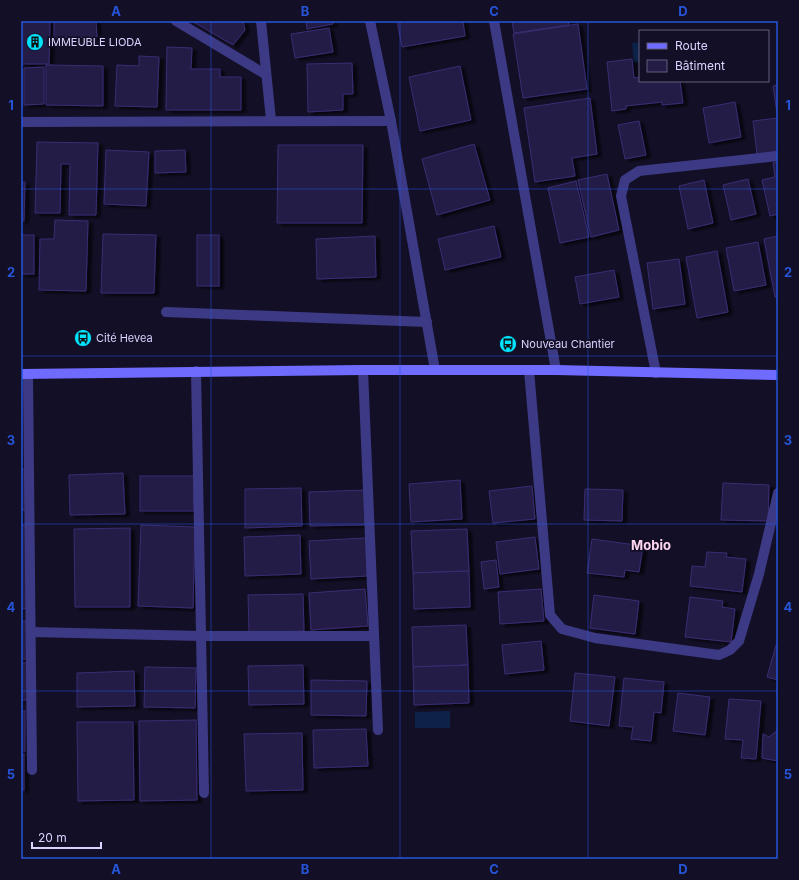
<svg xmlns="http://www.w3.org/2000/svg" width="799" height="880" viewBox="0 0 799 880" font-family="Inter,sans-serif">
<defs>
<filter id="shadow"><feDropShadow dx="4.5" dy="2.5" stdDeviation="1" flood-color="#0009"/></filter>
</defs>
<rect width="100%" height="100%" fill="#130f26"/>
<g fill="#0c2248">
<path d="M640 42V62L634 63 632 43Z"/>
<path d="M450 711V728H415V712Z"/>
</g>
<g fill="#241b47" stroke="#3b2d73" filter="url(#shadow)">
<path d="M21 21H50L49 64H21Z"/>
<path d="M54 21H96L97 37 54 38Z"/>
<path d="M192 21H243L245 30 233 45Z"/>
<path d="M306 21H333V24L307 29Z"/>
<path d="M397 21H463L465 36 402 47Z"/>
<path d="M512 21H568L569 25 514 33Z"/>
<path d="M578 24 587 89 523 98 513 34Z"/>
<path d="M329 28 333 52 295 58 291 34Z"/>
<path d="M167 47 192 48 191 69H220V77H241V110H166Z"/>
<path d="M139 56 159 57 157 107 115 106 117 65 139 66Z"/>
<path d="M632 59 634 78 640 77V81H680L683 103 662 105V102L626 106V109L612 111 607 62Z"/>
<path d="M352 63 353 94H343V110L308 112 307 64Z"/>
<path d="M46 65 103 66V106L46 105Z"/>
<path d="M460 66 471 120 420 131 409 77Z"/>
<path d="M44 67V104L24 105V68Z"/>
<path d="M778 85V113H777L773 86Z"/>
<path d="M590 98 597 154 572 158 575 176 535 182 524 108Z"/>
<path d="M735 102 741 137 709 143 703 108Z"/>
<path d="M778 118V151L757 154 753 121Z"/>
<path d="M639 121 646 155 625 159 618 125Z"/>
<path d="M37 142 98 143 96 215H69L70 164H61L60 213H35Z"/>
<path d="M474 144 490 200 437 215 422 159Z"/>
<path d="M278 145H363L362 223H277Z"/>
<path d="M106 150 149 152 146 206 104 204Z"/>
<path d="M185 150 186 172 155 173V151Z"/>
<path d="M778 162V214L770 216 762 180 775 177 773 163Z"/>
<path d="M607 174 619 230 591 237 578 180Z"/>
<path d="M748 179 756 214 731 220 723 185Z"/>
<path d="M704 180 713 223 688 229 679 186Z"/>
<path d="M576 181 589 237 560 243 548 188Z"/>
<path d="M21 182H25L24 221H21Z"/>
<path d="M55 220 88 221 86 291 39 290 40 239H54Z"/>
<path d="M494 226 501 257 445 270 438 239Z"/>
<path d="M103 234 156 235 154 293H101Z"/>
<rect x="21" y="235" width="13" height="39"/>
<rect x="197" y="235" width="22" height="51"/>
<path d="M375 236 376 277 317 279 316 239Z"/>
<path d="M778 236V297H775L764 239Z"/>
<path d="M758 242 766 285 734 291 726 248Z"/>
<path d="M717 251 728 312 697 318 686 257Z"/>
<path d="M679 259 685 304 653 309 647 263Z"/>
<path d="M614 270 619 297 580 304 575 277Z"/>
<rect x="21" y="469" width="6" height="41"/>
<path d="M123 473 125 514 70 515 69 475Z"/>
<rect x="140" y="476" width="54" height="35"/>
<path d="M460 480 462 519 411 522 409 484Z"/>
<path d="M723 483 769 485 768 521 721 520Z"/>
<path d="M532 486 535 519 493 523 489 491Z"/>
<path d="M301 488 302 526 245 528V489Z"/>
<path d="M585 489 623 490 622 521 584 520Z"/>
<path d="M365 490V525L310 526 309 492Z"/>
<path d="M27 525 30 608 21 609V526Z"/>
<path d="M141 525 195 527 193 608 138 606Z"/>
<path d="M130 528V607H75L74 529Z"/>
<path d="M467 529 469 571 413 573 411 531Z"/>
<path d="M300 535 301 574 245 576 244 537Z"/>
<path d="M535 537 539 569 500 574 496 542Z"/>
<path d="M366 538 367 576 311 579 309 541Z"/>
<path d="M592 539 643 546 639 572 625 570 624 577 587 573Z"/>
<path d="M707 552 727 553 726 557 746 559 742 592 690 586 692 566 705 567Z"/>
<path d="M496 560 499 587 484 589 481 562Z"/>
<path d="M469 571 470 607 414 609 413 573Z"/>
<path d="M365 589 368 626 311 630 309 593Z"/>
<path d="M541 589 544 621 500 624 498 592Z"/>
<path d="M303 594 304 631 249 633 248 595Z"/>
<path d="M594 595 639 601 635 634 590 628Z"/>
<path d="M690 597 723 601 722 607 735 609 731 642 685 637Z"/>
<path d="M21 621H29L27 659H21Z"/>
<path d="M466 625 468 665 413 667 412 627Z"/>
<path d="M541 641 544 670 505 674 502 645Z"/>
<path d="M776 645H778V680L767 677Z"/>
<path d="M21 663H29L28 700H21Z"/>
<path d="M303 665 304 704 249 705 248 666Z"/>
<path d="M468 665 469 703 414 705 413 667Z"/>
<path d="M145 667 196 668 195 708 144 707Z"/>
<path d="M134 671 135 706 77 707V673Z"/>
<path d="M575 673 615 677 609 726 570 721Z"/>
<path d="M624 678 664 682 661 713 654 712 651 741 631 739 633 727 619 726Z"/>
<path d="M311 680 367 681 366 716 311 715Z"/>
<path d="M678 693 710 697 705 735 673 731Z"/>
<path d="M729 699 761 701 756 759 741 758 743 740 725 739Z"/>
<rect x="21" y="711" width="4" height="40"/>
<path d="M196 720 197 800 140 801 139 721Z"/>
<path d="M77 722H133L134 800 78 801Z"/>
<path d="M366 729 368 766 314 768 313 730Z"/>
<path d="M778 730V761L762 758 763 734 769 737Z"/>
<path d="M302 733 303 790 246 791 244 734Z"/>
<rect x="21" y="754" width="3" height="36"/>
</g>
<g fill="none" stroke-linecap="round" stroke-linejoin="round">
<g stroke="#3d3a85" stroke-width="10">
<path d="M176 21 265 74"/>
<path d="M261 21 271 120"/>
<path d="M370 21 391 121 435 370"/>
<path d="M494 21 556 370"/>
<path d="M21 122 391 121"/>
<path d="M166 312 427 322"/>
<path d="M363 370 378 730"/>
<path d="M529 370 550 615 562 629 595 638 719 655 730 650 739 641 759 574 778 493"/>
<path d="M196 371 204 793"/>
<path d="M656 373 621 196 625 180 639 171 778 156"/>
<path d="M28 374 32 770"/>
<path d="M31 632 201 636H373"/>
</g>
<path stroke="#6f6bff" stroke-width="10" d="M21 374 363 370H556L778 375"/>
</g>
<path fill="none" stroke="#2655da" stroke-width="1" stroke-opacity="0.55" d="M211 21V859M400 21V859M588 21V859M21 189H778M21 356H778M21 524H778M21 691H778"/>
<defs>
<g id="building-disc" transform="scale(0.9)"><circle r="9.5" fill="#00e5ff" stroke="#130f26"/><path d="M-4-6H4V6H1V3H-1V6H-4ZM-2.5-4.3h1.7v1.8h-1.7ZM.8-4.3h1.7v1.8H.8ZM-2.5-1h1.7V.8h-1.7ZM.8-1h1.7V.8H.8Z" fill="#111"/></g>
<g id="bus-disc" transform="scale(0.9)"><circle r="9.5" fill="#00e5ff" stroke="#130f26"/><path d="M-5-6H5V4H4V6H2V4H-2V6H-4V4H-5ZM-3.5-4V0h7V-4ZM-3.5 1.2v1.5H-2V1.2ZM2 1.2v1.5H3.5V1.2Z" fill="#111"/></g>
</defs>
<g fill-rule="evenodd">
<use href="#building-disc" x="35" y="42"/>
<use href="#bus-disc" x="83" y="338"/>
<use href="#bus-disc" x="508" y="344"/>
</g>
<g text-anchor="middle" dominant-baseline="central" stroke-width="3.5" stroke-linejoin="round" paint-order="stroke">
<g font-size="11" fill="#d9d4ff" stroke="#130f26" text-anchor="start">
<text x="48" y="42">IMMEUBLE LIODA</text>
<text x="96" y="338">Cité Hevea</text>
<text x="521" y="344">Nouveau Chantier</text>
</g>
<g font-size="13" font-weight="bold" fill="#ffd6f0" stroke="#130f26">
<text x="651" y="545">Mobio</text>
</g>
</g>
<rect width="799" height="880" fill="none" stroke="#130f26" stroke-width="44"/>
<rect x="639" y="30" width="130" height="52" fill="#130f26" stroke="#625e7d"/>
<rect x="647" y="43" width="20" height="6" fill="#6f6bff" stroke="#625e7d"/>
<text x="675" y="50" font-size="12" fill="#d9d4ff">Route</text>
<rect x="647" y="60" width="20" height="12" fill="#241b47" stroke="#625e7d"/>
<text x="675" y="70" font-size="12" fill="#d9d4ff">Bâtiment</text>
<path d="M32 842v6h69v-6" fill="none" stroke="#d9d4ff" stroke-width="2"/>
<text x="38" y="842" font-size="12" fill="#d9d4ff" stroke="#130f26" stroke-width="3" paint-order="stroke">20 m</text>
<rect x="22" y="22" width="755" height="836" fill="none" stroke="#2655da" stroke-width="1.5"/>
<g font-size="13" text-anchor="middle" font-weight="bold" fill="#2655da">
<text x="116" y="16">A</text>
<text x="305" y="16">B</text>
<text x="494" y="16">C</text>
<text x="683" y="16">D</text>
<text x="11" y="110">1</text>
<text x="788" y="110">1</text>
<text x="11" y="277">2</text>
<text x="788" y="277">2</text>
<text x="11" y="445">3</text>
<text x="788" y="445">3</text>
<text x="11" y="612">4</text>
<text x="788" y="612">4</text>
<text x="11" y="779">5</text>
<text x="788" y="779">5</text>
<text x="116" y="874">A</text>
<text x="305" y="874">B</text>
<text x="494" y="874">C</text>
<text x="683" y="874">D</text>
</g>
</svg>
